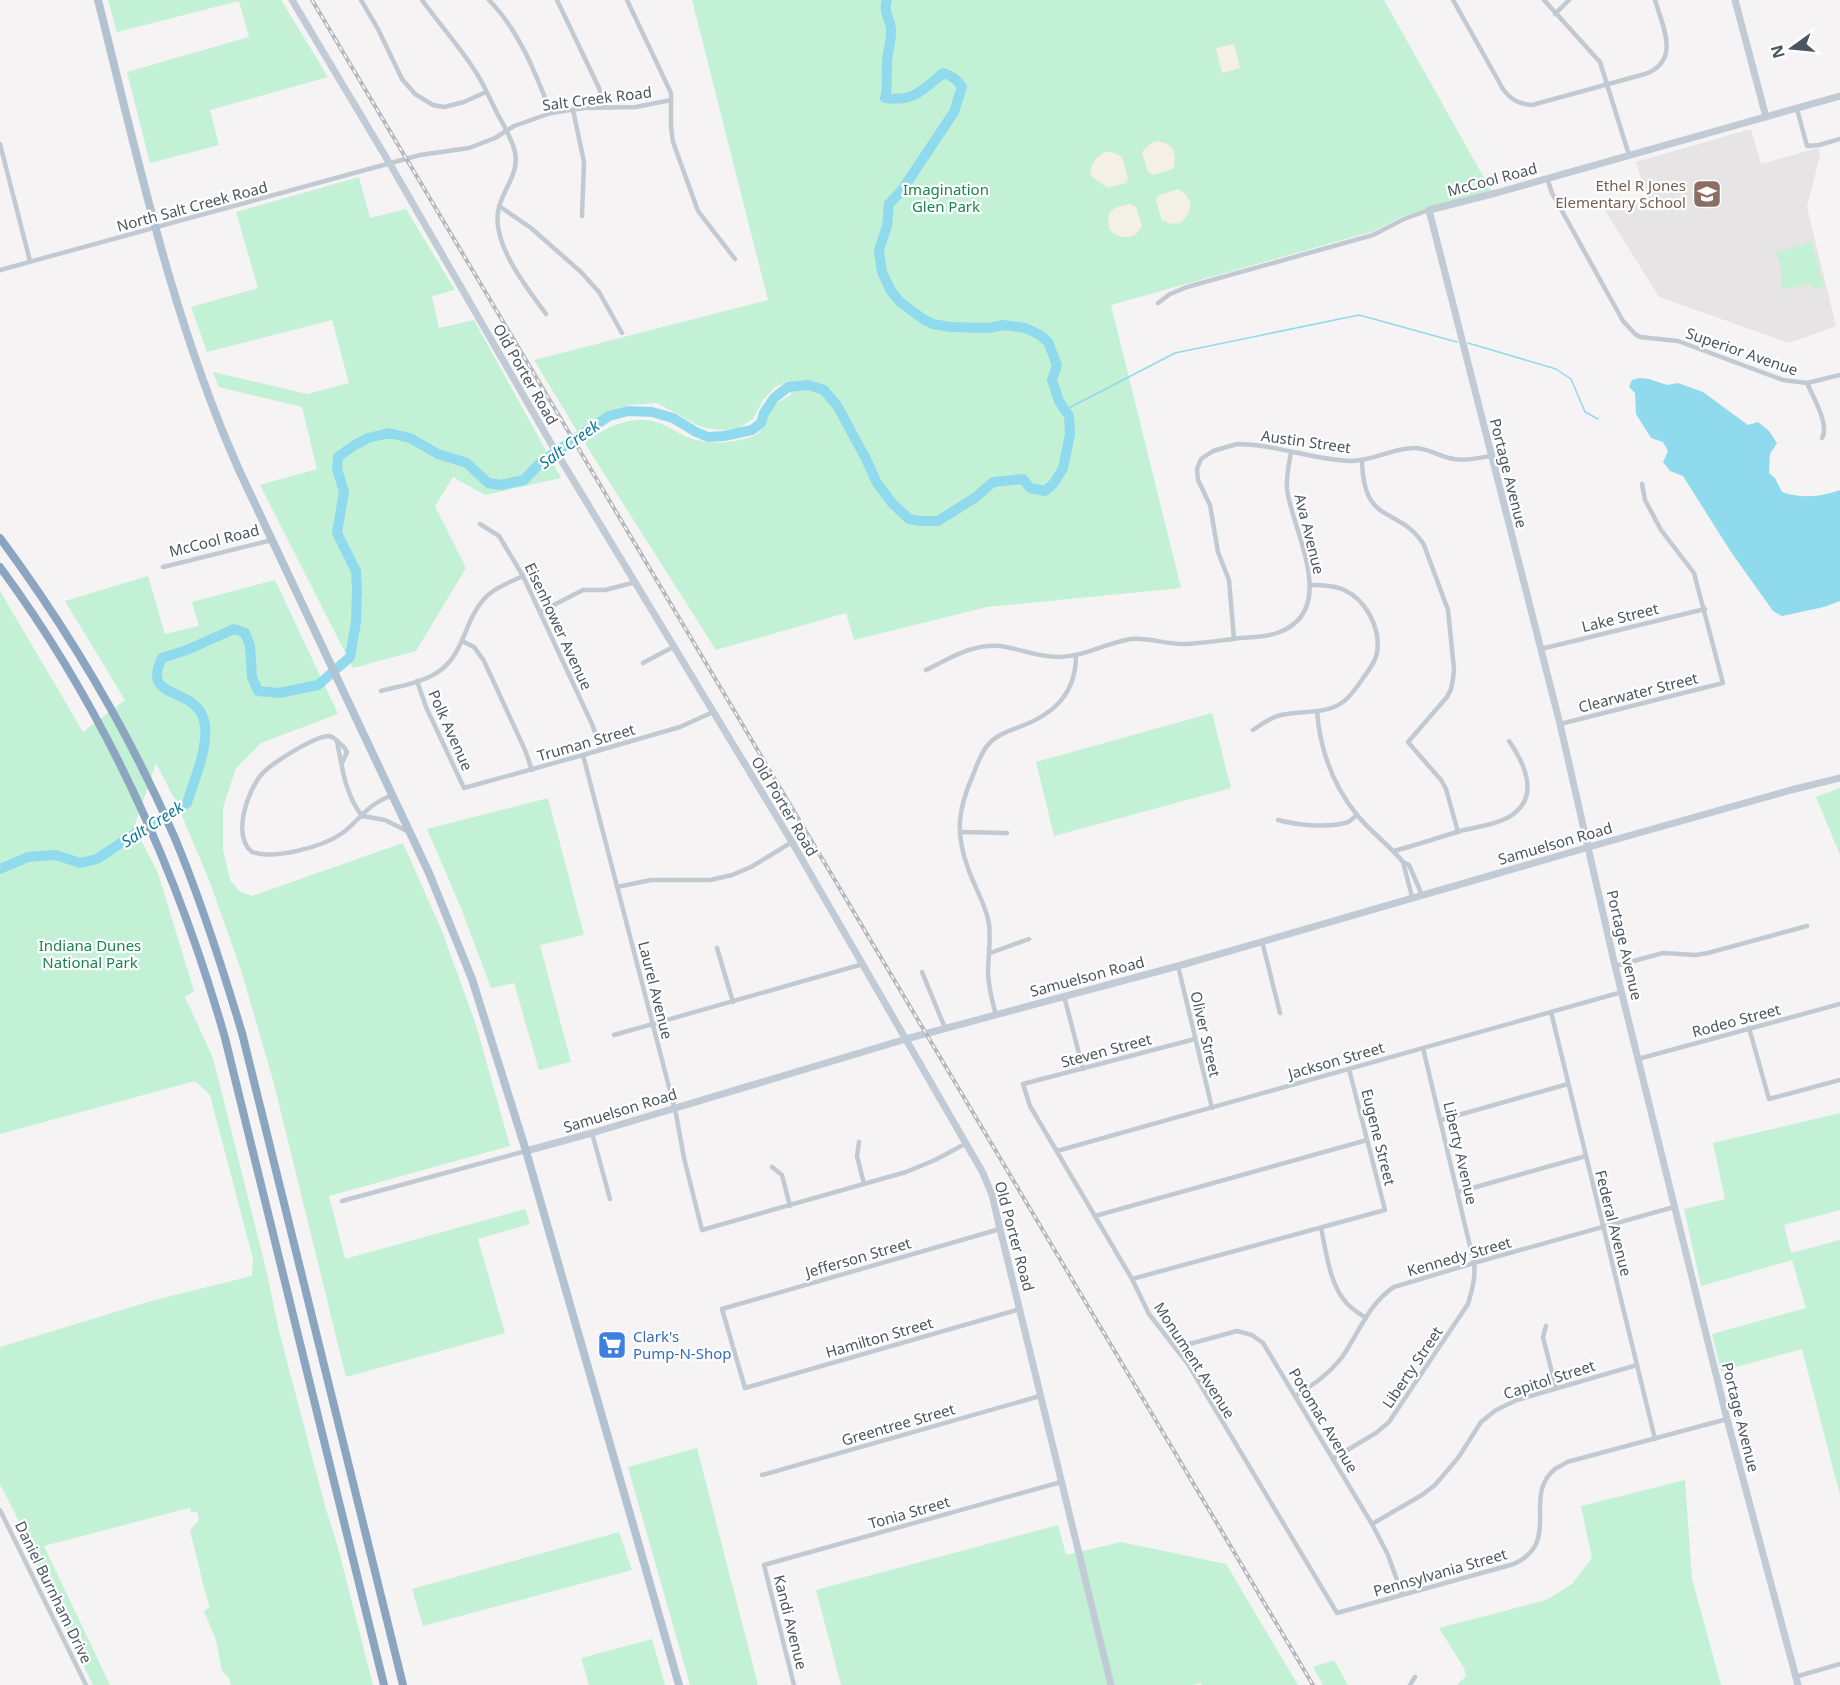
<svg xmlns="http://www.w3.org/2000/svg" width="1840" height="1685" viewBox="0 0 1840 1685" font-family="'Noto Sans',sans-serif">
<rect width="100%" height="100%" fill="#f5f3f3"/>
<path fill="#e6e4e5" d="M1751 129 1761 164 1818 148 1820 155 1807 207 1836 326 1789 343 1659 297 1601 204 1649 205 1636 162Z"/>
<g fill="#c3f1d5">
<path d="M108 0H281L328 77 210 110 219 145 150 163 127 72 249 37 239 1 117 32Z"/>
<path d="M692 0H1384L1492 192 1401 217 1374 231 1111 305 1181 588 987 607 854 640 846 613 716 650 584 442C602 431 620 419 643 420 660 420 670 429 685 436 702 443 716 444 734 441 741 440 750 438 756 435 765 429 765 420 770 411 775 403 783 399 791 395L788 381 775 387 763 400 753 419 739 428 720 430 701 427 657 403 629 405 604 414 577 431 534 360 768 300Z"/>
<path d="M359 177 370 218 406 209 455 290 432 296 439 328 474 320 561 478 485 495 453 477 435 506 466 568 416 651 353 668 260 485 317 469 302 407 219 387 213 372 307 394 349 383 332 320 207 352 191 307 258 288 236 212Z"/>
<path d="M1812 242 1824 287 1814 289 1811 284 1782 289 1781 268 1776 252Z"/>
<path d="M148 576 165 634 199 626 192 602 275 580 338 714 261 743 236 768 223 808V850L230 880 239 891 252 896 403 843 442 931 476 1025 510 1146 329 1196 345 1259 525 1209 530 1224 478 1239 505 1333 346 1377 273 1080 241 970 211 885 177 804 156 763 134 827 158 873 194 991 185 997 213 1058 266 1269 279 1331 325 1506 337 1544 373 1685H231L229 1678 222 1671 216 1640 204 1611 210 1607 204 1588 190 1530 199 1520 197 1512H191L189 1504V1508L44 1546 110 1685H93L20 1531 23 1529 0 1484V1347L155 1300 252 1276 253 1259 210 1095 195 1081 0 1134V591L83 732 125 700 65 601Z"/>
<path d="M1212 713 1231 788 1054 836 1036 762Z"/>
<path d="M1840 788V855L1816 797Z"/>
<path d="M548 798 584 935 540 945 571 1062 539 1070 514 983 491 988 461 908 427 829Z"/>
<path d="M1840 1113V1210L1784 1225 1791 1253 1840 1240V1495L1802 1349 1721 1371 1712 1334 1806 1308 1792 1260 1701 1286 1684 1209 1725 1199 1713 1143Z"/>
<path d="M697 1448 758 1685H690L628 1467Z"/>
<path d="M1685 1480 1692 1579 1721 1685H1457L1466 1676 1464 1668 1439 1628 1546 1600 1572 1584 1592 1558 1581 1506Z"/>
<path d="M1058 1525 1066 1555 1121 1542 1226 1564 1298 1685H1202L1201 1683 1193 1685H841L816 1590Z"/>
<path d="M619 1532 632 1570 423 1626 412 1589Z"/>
<path d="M652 1639 665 1685H589L581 1658Z"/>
<path d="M1334 1660 1348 1685H1323L1313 1667Z"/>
</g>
<g fill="#f5f0e5">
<path d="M1234 44 1240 68 1222 73 1216 48Z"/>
<path d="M1156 141C1173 142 1178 154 1173 169L1153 175 1148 172 1142 152 1150 144Z"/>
<path d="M1105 152H1112L1122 157 1128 178 1126 183 1108 188 1093 178 1090 172C1092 162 1097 156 1105 152Z"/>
<path d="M1178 189C1194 198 1194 212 1180 223L1173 224 1162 221 1156 200 1159 195Z"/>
<path d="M1130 204 1136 207 1142 225C1136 241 1119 240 1109 229 1106 208 1111 209 1130 204Z"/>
</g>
<path fill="#90daee" d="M1639 378 1649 379 1667 385 1678 383 1703 392 1748 425 1758 422 1769 431 1777 443 1770 454 1769 473 1775 478 1782 492C1802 499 1820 497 1840 490V601L1824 607 1782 616 1773 611 1731 552 1683 476 1670 471 1663 462 1668 451 1663 442 1651 438 1636 414 1635 393 1629 387 1632 380Z"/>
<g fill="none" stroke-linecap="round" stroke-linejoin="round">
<g stroke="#90daee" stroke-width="1.5">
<path d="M1468 343 1556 369 1571 379 1585 412 1598 419"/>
<path d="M1065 410 1175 353 1359 315 1457 342"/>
</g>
<path stroke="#90daee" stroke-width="10" d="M0 869 28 857 56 855 80 863 97 859 139 831 187 803C194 780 212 740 203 717 191 686 141 700 162 658L187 650 234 629 245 633 250 646 252 677 258 691 279 693 318 685 350 657 356 622 357 590 356 571 337 533 344 492 337 469 338 457 353 446 368 438 389 433 410 438 438 454 467 463 488 483 501 485 524 480 541 462 609 416 628 411 652 412 673 418 696 432 708 437 724 436 752 430 761 423 764 413 774 398 788 387 808 385 824 390 838 407 866 459 877 483 892 503 909 519 920 521H938L976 497 993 482 1023 479 1030 488 1045 491 1054 483 1063 468 1070 434 1069 416 1059 401 1052 380 1057 365 1048 342 1040 335 1025 328 1003 325 989 328 950 327 933 324 923 319 900 302 891 291 882 272 879 250 887 226 889 204 902 190 954 112 962 87C957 79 952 76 943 73 922 90 915 102 885 98 888 87 886 76 887 65 887 54 891 43 891 32 892 21 882 12 887 0"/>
<g stroke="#c1cad2" stroke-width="4.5">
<path d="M361 0 378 29 402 79 415 94 433 105 444 107 464 102 486 92"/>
<path d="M422 0C440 25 461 48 477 74 485 87 491 101 498 115 505 127 512 139 515 152 519 173 506 185 500 204 487 238 526 287 546 314"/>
<path d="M489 0C520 32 535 72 551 113"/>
<path d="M557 0 599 88 604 107"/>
<path d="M627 0 671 93V127L673 142 698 211 735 259"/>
<path d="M1453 0 1503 89C1511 100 1519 104 1532 105L1645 74C1681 61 1663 27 1655 0"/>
<path d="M1544 0 1600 62 1629 155"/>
<path d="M1555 14 1569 0"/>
<path d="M1797 109 1807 146 1819 145 1840 139"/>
<path d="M573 110 584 162 582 216"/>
<path d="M0 144 30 261"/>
<path d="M1547 178 1552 193 1623 321 1635 334 1640 337 1678 341 1783 380 1807 383 1840 375"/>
<path d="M499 206 531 228 581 272 599 292 622 333"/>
<path d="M0 270 420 155 469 148 495 138 514 126 551 113 584 108 636 107 671 100"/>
<path d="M1158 303 1170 294 1187 287 1373 235 1404 219 1429 210"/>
<path d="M1807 383C1813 397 1830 425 1822 438"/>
<path d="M1362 461C1364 528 1398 504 1424 545L1448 610 1454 669 1453 679 1451 689 1447 697 1408 742 1441 780 1446 789 1458 832"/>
<path d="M480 524 499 536 523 576 592 724 601 750"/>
<path d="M163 567 272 540"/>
<path d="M540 612 583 590H605L636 582"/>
<path d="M1234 639 1229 580 1218 552 1210 505 1198 480 1197 469 1201 459 1213 451 1237 444C1275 444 1313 460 1351 461 1373 461 1393 448 1414 448 1427 448 1437 455 1449 458 1463 462 1477 458 1491 456"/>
<path d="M462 641 474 647 484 661 525 750 532 770"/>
<path d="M1541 649 1705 609"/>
<path d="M643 663 673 647"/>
<path d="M926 670C949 659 973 643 1000 646 1021 649 1037 657 1059 657 1088 656 1105 643 1131 639 1149 637 1168 645 1186 644 1205 643 1223 640 1241 638 1253 637 1266 637 1277 633 1341 611 1292 531 1287 489 1286 477 1289 464 1291 452"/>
<path d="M417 681 426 707 464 788 583 755 680 727 713 712"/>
<path d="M381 691C399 686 422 683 438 672 464 655 464 621 484 599 494 588 510 582 523 576"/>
<path d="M1317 711C1320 750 1332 784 1357 815 1371 832 1389 845 1403 862L1409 865 1422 895"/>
<path d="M1560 724 1723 683 1694 573 1661 530 1645 500 1642 484"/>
<path d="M1253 730C1262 724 1271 717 1281 715 1302 710 1325 715 1343 702 1351 696 1356 688 1361 681 1367 672 1375 664 1377 653 1381 628 1366 599 1342 589 1332 585 1321 585 1311 585"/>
<path d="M337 741 344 747 347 752 342 763"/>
<path d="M583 755 676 1114 684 1158 702 1230 906 1172 935 1160 965 1144"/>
<path d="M392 795C386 798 378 801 372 806 361 814 353 826 341 834 322 847 273 860 252 852 232 836 247 792 261 775 270 764 315 736 329 736 334 737 334 738 337 741 342 767 345 794 362 816L385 820 407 831"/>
<path d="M1278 820C1297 825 1325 828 1345 823 1350 822 1353 818 1357 815"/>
<path d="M960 832 1007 833"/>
<path d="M1394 851C1416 845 1438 838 1460 831 1476 827 1495 825 1509 817 1541 798 1525 764 1509 741"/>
<path d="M1403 862 1412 897"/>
<path d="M617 887 651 880H710L732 875 751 867 792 842"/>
<path d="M1262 941 1280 1013"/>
<path d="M717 948 733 1002"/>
<path d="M990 953 1029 939"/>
<path d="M1178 966 1212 1108"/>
<path d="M1615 966 1663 953 1696 955 1708 953 1807 926"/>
<path d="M922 972 945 1028"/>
<path d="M1064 996 1083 1069"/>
<path d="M1551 1012 1655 1439"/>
<path d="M996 1015C992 1001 989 988 988 974 988 957 991 941 989 924 986 904 974 887 968 868 955 833 958 809 973 775 977 765 980 755 987 746 995 735 1009 731 1022 726 1055 713 1076 693 1076 655"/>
<path d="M1749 1028 1769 1099 1840 1080"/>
<path d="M614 1035 863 964"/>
<path d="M1195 1039 1023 1084 1030 1106 1132 1279 1149 1314 1188 1364 1337 1613 1514 1564C1563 1541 1521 1497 1555 1469 1558 1467 1563 1465 1567 1462L1727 1419"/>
<path d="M1638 1059 1840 1004"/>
<path d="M1441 1120 1568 1084"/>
<path d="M592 1133 610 1199"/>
<path d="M859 1142 857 1156 864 1184"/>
<path d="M1057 1151 1622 992"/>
<path d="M772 1167 782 1175 790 1206"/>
<path d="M1458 1192 1586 1156"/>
<path d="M342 1201 526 1151"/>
<path d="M1095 1216 1367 1140"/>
<path d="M1321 1228C1326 1250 1329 1281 1344 1300 1349 1307 1358 1313 1366 1318"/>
<path d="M1000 1229 722 1309 745 1388 1020 1309"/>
<path d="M1132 1279 1385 1210 1349 1069"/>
<path d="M1546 1326 1543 1337 1556 1388"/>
<path d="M1175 1348 1237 1331 1252 1335 1263 1343 1372 1524 1388 1555 1402 1594"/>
<path d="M1295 1396C1313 1385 1329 1374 1342 1357 1359 1333 1368 1304 1394 1287L1474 1263 1674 1207"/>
<path d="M1334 1458 1376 1433 1389 1422 1468 1304C1472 1290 1476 1277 1474 1263L1423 1048"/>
<path d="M762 1475 1040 1396"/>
<path d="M0 1510 86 1685"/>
<path d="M1372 1524 1422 1495 1435 1485 1458 1458 1481 1422 1496 1410 1517 1400 1637 1365"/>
<path d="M1795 1677 1840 1664"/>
<path d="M794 1685 764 1565 1061 1482"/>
<path d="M1410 1685 1415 1677"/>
</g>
<g stroke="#c1cbd6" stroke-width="7">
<path d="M292 0 390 164 549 440 792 842 983 1173 992 1195 1000 1229 1111 1685"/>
<path d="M1735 0 1766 117"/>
<path d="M526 1151 592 1133 906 1039 1178 966 1589 847 1791 790 1840 778"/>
<path d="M1798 1685 1727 1419 1615 966 1560 724 1429 210 1496 193 1840 96"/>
</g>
<path stroke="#b3c2d1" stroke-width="8" d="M98 0C138 159 172 320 239 470L429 873 472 979 526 1151 679 1685"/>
<g stroke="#8ba5c1" stroke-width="8">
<path d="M0 538C68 630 128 730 174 836 201 900 222 966 242 1033L403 1685"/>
<path d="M0 567C104 708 177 870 225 1038L384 1685"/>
</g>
<g stroke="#b5b8bd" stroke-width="4">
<path id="rail" d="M312 0 1313 1685"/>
</g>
<use href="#rail" stroke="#fff" stroke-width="1.5" stroke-dasharray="4.5" stroke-linecap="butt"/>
</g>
<defs>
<g id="school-square" transform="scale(1.5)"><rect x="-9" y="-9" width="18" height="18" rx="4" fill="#8d6e63" stroke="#fff"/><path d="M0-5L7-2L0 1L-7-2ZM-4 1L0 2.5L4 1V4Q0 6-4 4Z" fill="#fff"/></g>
<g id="supermarket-square" transform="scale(1.5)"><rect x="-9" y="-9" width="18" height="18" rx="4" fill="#3f7fe0" stroke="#fff"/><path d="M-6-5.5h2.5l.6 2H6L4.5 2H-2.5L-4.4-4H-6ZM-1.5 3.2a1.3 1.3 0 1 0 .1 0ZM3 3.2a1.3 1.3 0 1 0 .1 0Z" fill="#fff"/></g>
</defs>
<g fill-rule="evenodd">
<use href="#school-square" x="1707" y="194"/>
<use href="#supermarket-square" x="612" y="1345"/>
</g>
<g text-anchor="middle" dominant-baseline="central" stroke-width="4.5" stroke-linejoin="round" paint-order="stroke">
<g font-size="15" fill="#4a5661" stroke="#fff">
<text transform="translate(597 98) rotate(-7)">Salt Creek Road</text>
<text transform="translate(1492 179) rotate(-15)">McCool Road</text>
<text transform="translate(192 206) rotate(-15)">North Salt Creek Road</text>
<text transform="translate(1742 351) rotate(19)">Superior Avenue</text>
<text transform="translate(526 374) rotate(60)">Old Porter Road</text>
<text transform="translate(1306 441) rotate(8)">Austin Street</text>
<text transform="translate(1509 473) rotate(76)">Portage Avenue</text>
<text transform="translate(1310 534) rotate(76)">Ava Avenue</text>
<text transform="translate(214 540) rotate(-14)">McCool Road</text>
<text transform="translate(1620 617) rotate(-14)">Lake Street</text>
<text transform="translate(559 626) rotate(65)">Eisenhower Avenue</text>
<text transform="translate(1638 692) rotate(-14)">Clearwater Street</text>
<text transform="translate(451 730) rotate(66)">Polk Avenue</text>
<text transform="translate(586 742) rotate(-16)">Truman Street</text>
<text transform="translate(785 806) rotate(59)">Old Porter Road</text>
<text transform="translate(1555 843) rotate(-16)">Samuelson Road</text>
<text transform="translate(1625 945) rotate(77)">Portage Avenue</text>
<text transform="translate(1087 976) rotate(-15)">Samuelson Road</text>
<text transform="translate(656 990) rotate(76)">Laurel Avenue</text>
<text transform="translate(1736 1020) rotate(-15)">Rodeo Street</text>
<text transform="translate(1206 1034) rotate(77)">Oliver Street</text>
<text transform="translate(1106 1050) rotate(-15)">Steven Street</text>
<text transform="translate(1336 1060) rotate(-16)">Jackson Street</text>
<text transform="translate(620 1110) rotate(-17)">Samuelson Road</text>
<text transform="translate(1379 1137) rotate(76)">Eugene Street</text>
<text transform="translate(1461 1153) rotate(77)">Liberty Avenue</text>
<text transform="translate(1614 1223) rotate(76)">Federal Avenue</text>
<text transform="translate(1015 1236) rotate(75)">Old Porter Road</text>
<text transform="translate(1459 1256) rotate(-16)">Kennedy Street</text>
<text transform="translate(858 1257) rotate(-16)">Jefferson Street</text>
<text transform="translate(879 1337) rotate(-16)">Hamilton Street</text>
<text transform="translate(1195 1360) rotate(57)">Monument Avenue</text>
<text transform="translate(1412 1367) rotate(-56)">Liberty Street</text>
<text transform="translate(1549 1379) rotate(-18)">Capitol Street</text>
<text transform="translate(1741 1417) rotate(76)">Portage Avenue</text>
<text transform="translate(1324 1420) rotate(59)">Potomac Avenue</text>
<text transform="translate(898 1424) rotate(-16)">Greentree Street</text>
<text transform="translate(909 1512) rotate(-16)">Tonia Street</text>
<text transform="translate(1440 1572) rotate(-16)">Pennsylvania Street</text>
<text transform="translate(54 1592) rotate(64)">Daniel Burnham Drive</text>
<text transform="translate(791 1622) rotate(76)">Kandi Avenue</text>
</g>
<g font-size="15" fill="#785e54" stroke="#fff" text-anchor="end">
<text x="1686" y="185">Ethel R Jones<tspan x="1686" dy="17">Elementary School</tspan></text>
</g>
<g font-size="15" fill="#17864f" stroke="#fff">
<text x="946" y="189">Imagination<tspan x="946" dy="17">Glen Park</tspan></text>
<text x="90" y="945">Indiana Dunes<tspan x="90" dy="17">National Park</tspan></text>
</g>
<g font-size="15" fill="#366cbe" stroke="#fff" text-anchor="start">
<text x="633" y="1336">Clark's<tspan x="633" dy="17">Pump-N-Shop</tspan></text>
</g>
<g font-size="16" font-style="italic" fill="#0c7c9b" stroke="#fff">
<text transform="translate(569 444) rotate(-36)">Salt Creek</text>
<text transform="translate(152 824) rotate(-33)">Salt Creek</text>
</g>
</g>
<g transform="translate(1792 48) rotate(255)" stroke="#ffffff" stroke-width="4.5" paint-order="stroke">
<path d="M0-4.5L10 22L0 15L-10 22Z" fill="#4a5661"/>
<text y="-9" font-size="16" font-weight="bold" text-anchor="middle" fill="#4a5661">N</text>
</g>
</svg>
